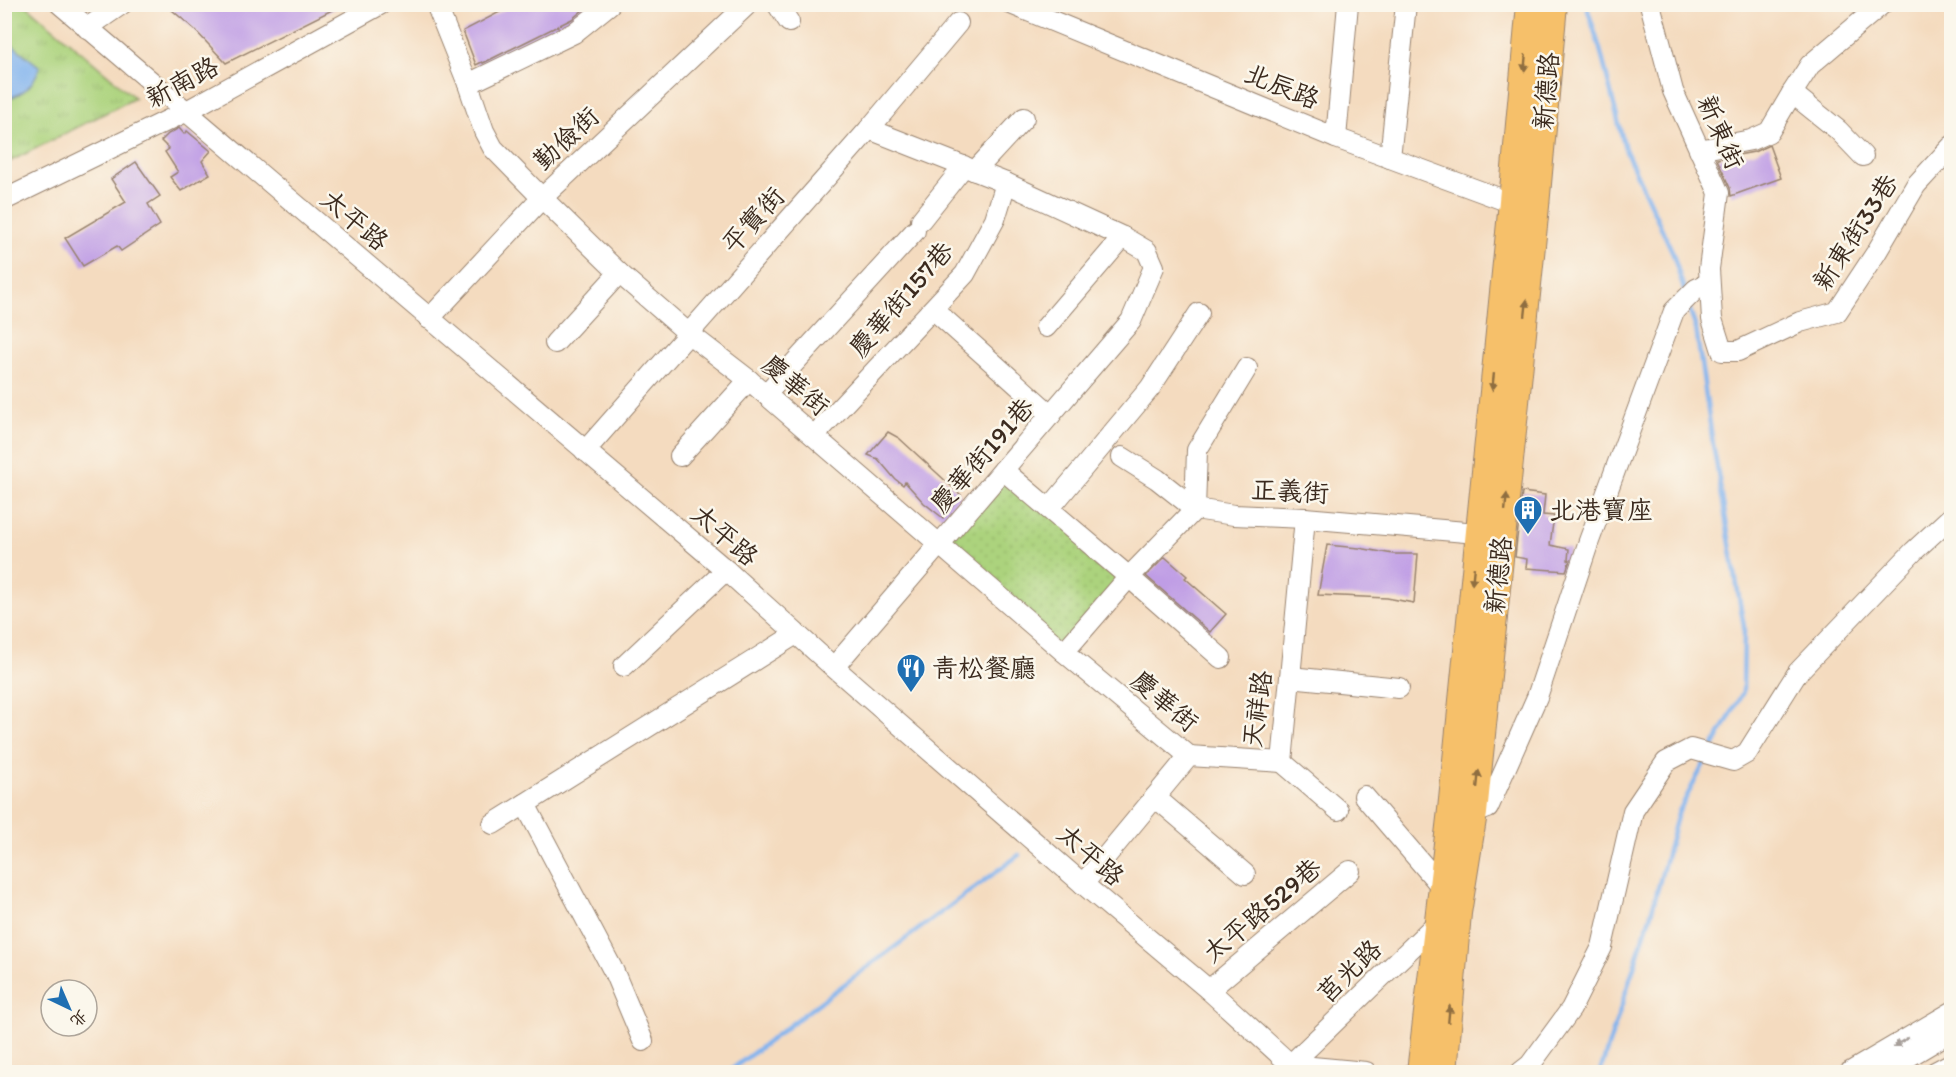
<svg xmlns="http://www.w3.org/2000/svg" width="1956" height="1077" viewBox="0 0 1956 1077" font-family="Itim,'LXGW WenKai TC',sans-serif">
<defs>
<pattern id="grass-tufts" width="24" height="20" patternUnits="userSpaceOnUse" patternTransform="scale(1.5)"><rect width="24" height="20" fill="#acd37d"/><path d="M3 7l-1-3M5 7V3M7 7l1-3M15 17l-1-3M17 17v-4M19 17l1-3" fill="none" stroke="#95b56c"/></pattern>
<pattern id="park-dots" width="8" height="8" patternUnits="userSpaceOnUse" patternTransform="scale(1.5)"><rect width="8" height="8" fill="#acd37d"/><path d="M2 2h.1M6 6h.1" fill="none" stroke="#95b56c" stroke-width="1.8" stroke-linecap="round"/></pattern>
</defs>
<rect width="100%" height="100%" fill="#fbf7ec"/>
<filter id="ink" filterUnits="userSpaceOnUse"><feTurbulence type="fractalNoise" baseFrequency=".0167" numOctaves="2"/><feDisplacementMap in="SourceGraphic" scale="12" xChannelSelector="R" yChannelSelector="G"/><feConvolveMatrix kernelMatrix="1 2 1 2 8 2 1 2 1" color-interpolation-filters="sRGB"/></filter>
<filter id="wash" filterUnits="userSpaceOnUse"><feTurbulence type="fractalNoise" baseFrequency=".008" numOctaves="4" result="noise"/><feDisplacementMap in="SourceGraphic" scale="24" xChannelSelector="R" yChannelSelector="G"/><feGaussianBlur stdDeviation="1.35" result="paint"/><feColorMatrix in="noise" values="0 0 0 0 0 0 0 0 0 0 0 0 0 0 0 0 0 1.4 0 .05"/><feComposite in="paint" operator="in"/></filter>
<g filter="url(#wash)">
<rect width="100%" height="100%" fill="#f4dbbf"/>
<path fill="url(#grass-tufts)" stroke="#747e4e" stroke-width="1.5" d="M5 5H26L135 98 5 164Z"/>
<path fill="url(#park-dots)" stroke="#747e4e" stroke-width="1.5" d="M1003 470 1129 577 1064 652 939 544Z"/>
<path fill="#81b3ee" stroke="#5e6e86" stroke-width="1.5" d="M5 39 40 67C32 87 25 93 5 100Z"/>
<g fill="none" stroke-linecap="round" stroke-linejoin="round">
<g stroke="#81b3ee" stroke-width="4.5">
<path d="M1586 4 1600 49 1625 149 1672 251 1685 293"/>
<path d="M1688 304 1696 329 1712 438 1744 627 1743 692 1711 751"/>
<path d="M728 1072 823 1000 1019 855"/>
<path d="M1600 1072 1651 914 1678 813 1707 758"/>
</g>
</g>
<g id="blocks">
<g fill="#bf9de5">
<path d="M165 4H344L226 63 194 29Z"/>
<path d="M515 4H590L572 19 483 63 482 62 476 65 463 31Z"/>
<path d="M179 128 184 134 187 131 211 151 202 161 210 174 181 191 170 177 178 172 165 152 169 149 161 141 168 134Z"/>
<path d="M1769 145 1781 178 1731 196 1730 188 1717 159 1754 152Z"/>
<path d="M136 162 160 196 148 204 160 225 121 251 117 246 83 266 65 238 126 202 111 179Z"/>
<path d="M888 432 899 438 961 495 943 518 924 503 905 482 903 485 895 479 878 459 868 455Z"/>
<path d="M1522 492 1545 495 1543 515 1554 516 1550 545 1569 549 1568 560H1570L1566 571 1526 568 1527 559 1515 557Z"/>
<path d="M1327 545 1359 548 1393 554H1418L1414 603 1387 598 1318 595Z"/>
<path d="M1165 557 1187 576 1185 578 1226 614 1210 632 1146 576Z"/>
</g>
</g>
</g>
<g filter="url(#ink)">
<use href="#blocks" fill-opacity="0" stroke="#98826e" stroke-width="1.5"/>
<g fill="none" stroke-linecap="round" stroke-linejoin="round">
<g stroke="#98826e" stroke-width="22">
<g id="minor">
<path d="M60 4 726 570 830 664 1083 884 1209 990 1291 1065 1366 1072"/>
<path d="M436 4 468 84 484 131 493 148 542 198 619 273 688 333 749 380 1064 652 1189 756"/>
<path d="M777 4 789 22"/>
<path d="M1011 4 1336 138 1512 203 1525 205"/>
<path d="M1650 4 1673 91 1719 193 1709 269 1712 319 1722 351H1738L1800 322 1837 312 1876 253 1916 185 1952 146"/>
<path d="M87 28 122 4"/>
<path d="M468 84 574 33 610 4"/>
<path d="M1792 93 1838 130 1863 156"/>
<path d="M1336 138 1348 4"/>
<path d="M1699 150 1751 140 1769 132 1792 93 1810 65 1882 4"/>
<path d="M1390 158 1406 4"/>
<path d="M975 171 1024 118"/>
<path d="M4 200 185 112 381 4"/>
<path d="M921 220 964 166"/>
<path d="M933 309 1051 415"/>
<path d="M429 319 542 198 748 4"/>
<path d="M1046 327 1123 237"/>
<path d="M555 343 619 273"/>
<path d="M766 394 915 231"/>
<path d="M814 436 965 274 995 219 1006 183"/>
<path d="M585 451 869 129 958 23"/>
<path d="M680 456 749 380"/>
<path d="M1122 457 1157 479 1195 509 1234 515 1305 518 1477 533"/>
<path d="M1003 470 1129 577 1221 658"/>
<path d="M1049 509 1150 388 1199 313"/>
<path d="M1195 509 1197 450 1247 368"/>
<path d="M1064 652 1129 577 1195 509"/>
<path d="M624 666 726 570"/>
<path d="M834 667 1131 321 1154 267 1147 251 1123 237 1006 183 869 129"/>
<path d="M1290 677 1399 688"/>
<path d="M1189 756 1282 762 1305 518"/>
<path d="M1282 762 1338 810"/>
<path d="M1364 796 1441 886"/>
<path d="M1155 797 1245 874"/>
<path d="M525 804 614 972 643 1041"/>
<path d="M1463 811 1474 813 1488 808 1537 697 1589 541 1674 311 1696 289 1709 283"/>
<path d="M493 824 796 634"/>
<path d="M1083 884 1189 756"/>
<path d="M1209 990 1350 871"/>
<path d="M1284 1071 1436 924 1444 920"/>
<path d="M1521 1072 1530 1065 1571 1009 1602 947 1633 811 1666 762 1691 749 1733 761 1747 753 1798 672 1914 551 1952 516"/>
<path d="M1850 1072 1952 1012"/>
<path d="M1883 1072 1952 1031"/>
<path d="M1935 1072 1952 1063"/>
</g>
</g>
<g stroke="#98826e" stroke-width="28">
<g id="major">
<path d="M1420 1072 1451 810 1510 223 1530 4"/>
<path d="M1444 1072 1458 913 1474 813 1536 206 1554 4"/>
</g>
</g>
<use href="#minor" stroke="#fff" stroke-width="20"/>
<use href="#major" stroke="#f6c06b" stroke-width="26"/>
</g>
<defs><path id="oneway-solid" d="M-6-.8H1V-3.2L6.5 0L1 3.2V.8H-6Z" transform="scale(1.5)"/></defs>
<g fill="#8f6e41">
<use href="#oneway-solid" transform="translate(1525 63) rotate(95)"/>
<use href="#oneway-solid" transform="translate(1526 308) rotate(-84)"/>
<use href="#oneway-solid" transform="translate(1493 382) rotate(96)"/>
<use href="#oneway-solid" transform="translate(1506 502) rotate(-84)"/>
<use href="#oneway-solid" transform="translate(1473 576) rotate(96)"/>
<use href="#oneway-solid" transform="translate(1478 779) rotate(-84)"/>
<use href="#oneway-solid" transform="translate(1449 1014) rotate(-85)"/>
</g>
<use fill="#a79f9a" href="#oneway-solid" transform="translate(1901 1042) rotate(149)"/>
</g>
<defs>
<g id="building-pin" transform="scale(1.5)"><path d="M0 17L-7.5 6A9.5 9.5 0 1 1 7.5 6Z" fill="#1f6fb2" stroke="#fbf7ec"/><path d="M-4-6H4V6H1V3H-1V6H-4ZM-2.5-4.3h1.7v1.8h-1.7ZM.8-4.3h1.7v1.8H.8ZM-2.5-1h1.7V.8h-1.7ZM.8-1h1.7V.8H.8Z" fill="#fff"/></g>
<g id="restaurant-pin" transform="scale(1.5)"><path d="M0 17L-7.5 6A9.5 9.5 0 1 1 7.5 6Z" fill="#1f6fb2" stroke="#fbf7ec"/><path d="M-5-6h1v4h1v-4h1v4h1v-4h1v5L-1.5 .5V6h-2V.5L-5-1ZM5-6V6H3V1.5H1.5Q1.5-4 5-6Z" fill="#fff"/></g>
</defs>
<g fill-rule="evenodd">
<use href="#building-pin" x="1528" y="510"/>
<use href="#restaurant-pin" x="911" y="668"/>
</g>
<g text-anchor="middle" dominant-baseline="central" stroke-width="5" stroke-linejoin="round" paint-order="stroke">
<g font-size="26" fill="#3b2a1e" stroke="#fbf7ec">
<text transform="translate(182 82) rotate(-28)">新南路</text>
<text transform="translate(1282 86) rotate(22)">北辰路</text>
<text transform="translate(1546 91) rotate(-85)">新德路</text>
<text transform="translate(1721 132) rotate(66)">新東街</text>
<text transform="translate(566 138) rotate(-43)">勤儉街</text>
<text transform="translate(355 220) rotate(40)">太平路</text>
<text transform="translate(753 220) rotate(-48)">平實街</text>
<text transform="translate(1855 232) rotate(-57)">新東街33巷</text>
<text transform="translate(901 299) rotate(-49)">慶華街157巷</text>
<text transform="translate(796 385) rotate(40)">慶華街</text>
<text transform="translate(982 455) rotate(-49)">慶華街191巷</text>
<text transform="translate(1290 491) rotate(3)">正義街</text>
<text transform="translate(725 535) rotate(41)">太平路</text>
<text transform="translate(1498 575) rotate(-84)">新德路</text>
<text transform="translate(1165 701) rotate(40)">慶華街</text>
<text transform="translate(1257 709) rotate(-82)">天祥路</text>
<text transform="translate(1091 855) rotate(41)">太平路</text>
<text transform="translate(1262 910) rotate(-40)">太平路529巷</text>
<text transform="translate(1349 971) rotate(-44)">莒光路</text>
</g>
<g font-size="26" fill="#3b2a1e" stroke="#fbf7ec" text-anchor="start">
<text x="1549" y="510">北港寶座</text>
<text x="932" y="668">青松餐廳</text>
</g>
</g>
<rect width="1956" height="1077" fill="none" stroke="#fbf7ec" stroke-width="24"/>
<g transform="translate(69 1008) rotate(136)"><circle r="28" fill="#fbf7ec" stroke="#aea59a" stroke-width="1.5"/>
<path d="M0-4.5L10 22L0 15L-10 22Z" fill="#1f6fb2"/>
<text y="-9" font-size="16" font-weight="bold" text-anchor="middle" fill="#3b2a1e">北</text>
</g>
</svg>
